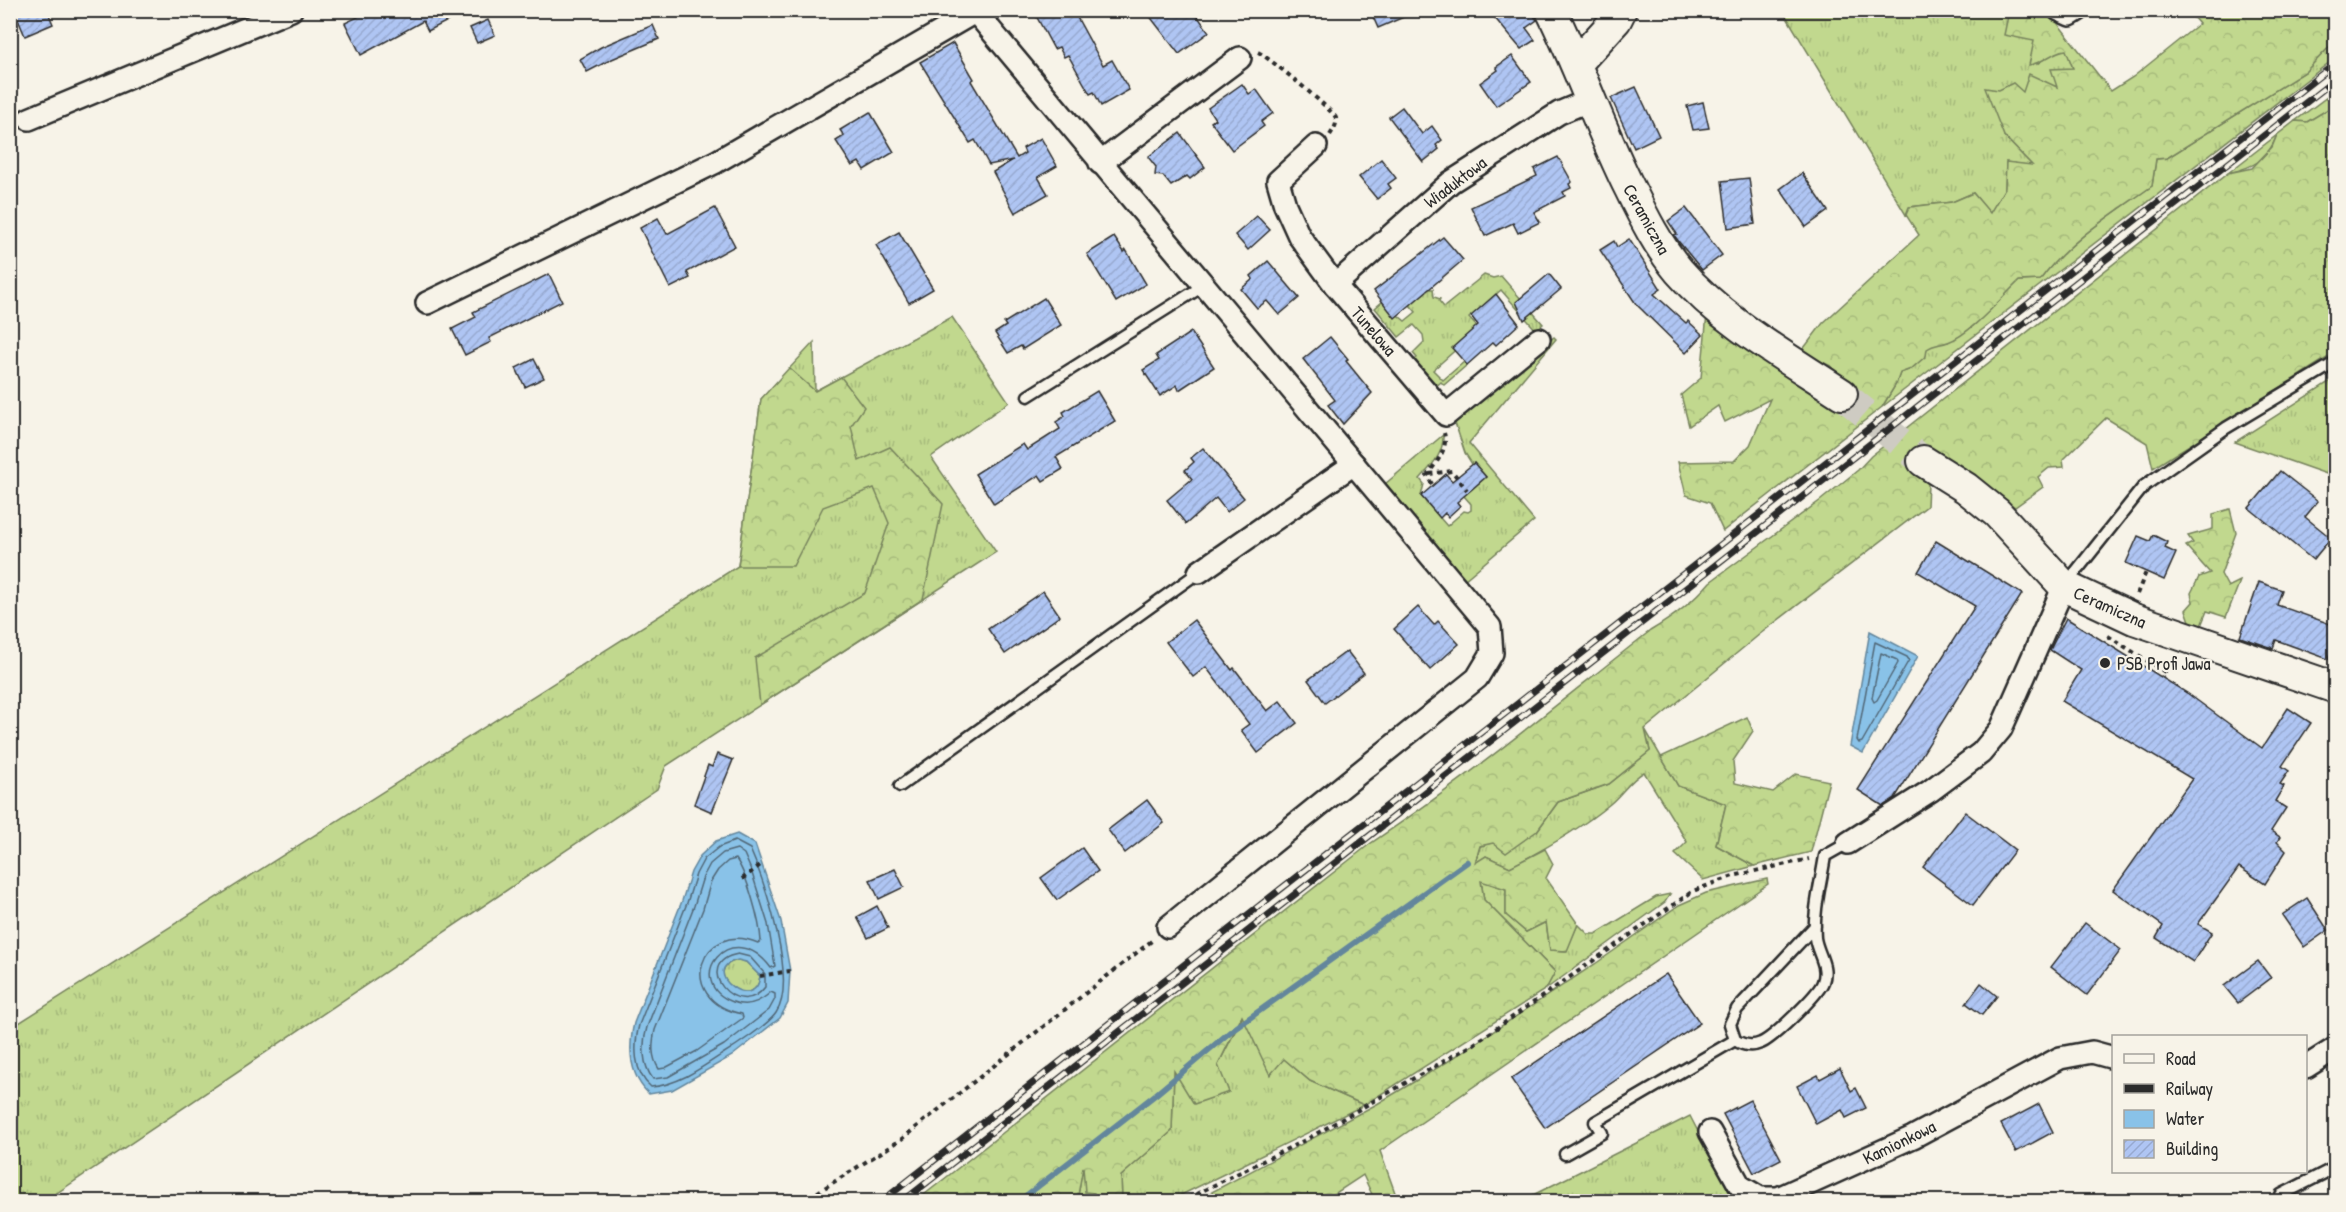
<svg xmlns="http://www.w3.org/2000/svg" width="2346" height="1212" viewBox="0 0 2346 1212" font-family="'Patrick Hand',sans-serif">
<defs>
<pattern id="grass-tufts" width="24" height="20" patternUnits="userSpaceOnUse" patternTransform="scale(1.5)"><rect width="24" height="20" fill="#c1d88e"/><path d="M3 7l-1-3M5 7V3M7 7l1-3M15 17l-1-3M17 17v-4M19 17l1-3" fill="none" stroke="#a6ba7b"/></pattern>
<pattern id="forest-crowns" width="20" height="18" patternUnits="userSpaceOnUse" patternTransform="scale(1.5)"><rect width="20" height="18" fill="#c1d88e"/><path d="M2 6a3 3 0 1 1 6 0M12 15a3 3 0 1 1 6 0" fill="none" stroke="#a6ba7b"/></pattern>
<pattern id="building-hatch" width="6" height="6" patternUnits="userSpaceOnUse" patternTransform="scale(1.5)"><rect width="6" height="6" fill="#afc5f3"/><path d="M-1 1l2-2M0 6l6-6M5 7l2-2" fill="none" stroke="#97a9d0"/></pattern>
</defs>
<rect width="100%" height="100%" fill="#f7f3e8"/>
<filter id="ink" filterUnits="userSpaceOnUse"><feTurbulence type="fractalNoise" baseFrequency=".0167" numOctaves="2"/><feDisplacementMap in="SourceGraphic" scale="12" xChannelSelector="R" yChannelSelector="G"/><feConvolveMatrix kernelMatrix="1 2 1 2 8 2 1 2 1" color-interpolation-filters="sRGB"/></filter>
<g filter="url(#ink)">
<g fill="url(#grass-tufts)" stroke="#76825c" stroke-width="1.5">
<path d="M1947 10 1963 16 1964 11H2005L2008 16 2034 41 2037 64 2054 51 2067 50 2073 69 2057 87 2023 92 2004 136 2033 166 2006 162 2005 188 1990 214 1973 193 1952 202 1910 207 1906 215 1783 11Z"/>
<path d="M2335 41V58L1882 407 1896 384 1900 373 1911 369 1926 349 1937 343 1948 342 1973 326 2019 281 2040 280C2068 241 2113 214 2152 186L2156 159 2167 158 2305 72Z"/>
<path d="M2335 91V105L2307 122 2295 121Z"/>
<path d="M2277 135C2267 161 2254 167 2228 173Z"/>
<path d="M1484 275 1493 278 1501 276 1543 324 1536 330 1501 290 1469 318 1479 329 1433 370 1443 380 1464 362 1467 365 1444 385 1441 382 1434 388 1412 362 1417 358 1413 353 1424 342 1423 335 1414 325 1399 337 1375 308 1382 302 1405 321 1416 312 1410 305 1429 289H1433L1434 297 1440 299 1439 301 1444 307Z"/>
<path d="M952 317 1009 402 931 457 996 552 666 766 657 789 45 1201 11 1202V1028L738 566 761 399 814 342 815 391Z"/>
<path d="M1554 337 1556 339 1469 443 1534 521 1463 581 1385 484 1443 435C1444 454 1431 466 1420 479L1424 484 1421 496 1447 526 1464 511 1468 512 1471 510V504L1464 496 1486 477 1474 463 1472 464 1465 453 1454 420Z"/>
<path d="M2335 378V477L2235 442Z"/>
<path d="M1645 729 1678 786 1726 804 1716 845 1754 866 1703 880 1675 854 1687 842 1644 772C1630 780 1622 794 1610 804 1580 829 1545 849 1510 867L1486 856 1475 864 1480 846 1537 831 1558 802 1609 784 1650 751Z"/>
<path d="M1481 880 1506 889V915L1526 932 1546 922 1550 950 1566 951 1578 924 1588 934H1596L1656 897 1670 894 1665 902 1546 989 1555 972 1484 900Z"/>
<path d="M738 960 746 962 760 976C756 1016 696 970 738 960Z"/>
<path d="M1243 1016 1270 1074 1283 1058 1310 1081 1364 1105 1169 1201H1122L1121 1176 1172 1131 1174 1069 1218 1065Z"/>
<path d="M1690 1116 1734 1201H1535L1533 1195Z"/>
<path d="M1083 1164 1095 1201 1077 1202Z"/>
</g>
<g fill="url(#forest-crowns)" stroke="#76825c" stroke-width="1.5">
<path d="M2005 11H2048L2111 91 2133 77 2199 24 2188 11H2335V41L2305 72 2167 158 2156 159 2152 186C2113 214 2068 241 2040 280L2019 281C2001 298 1971 334 1948 342 1940 345 1934 344 1927 349L1926 356 1911 369 1900 373 1896 384 1882 407 1723 531 1710 503 1686 495 1678 462 1734 461 1750 445 1770 399 1725 422 1718 406 1689 426 1681 395 1701 378 1707 314 1850 386 1831 366 1801 352 1823 323 1919 235 1906 215 1909 207 1952 202 1973 193 1990 213 2005 188 2006 162 2032 165 2004 136 1985 88 1999 90 2013 83 2023 92 2029 74 2057 87 2051 69 2073 68 2066 50C2051 52 2044 63 2029 65L2034 41 2004 35 2008 16Z"/>
<path d="M2335 105V353L2153 468 2147 443 2106 418 2063 460 2064 467 2049 468 2038 477 2043 487 2015 507 1998 495 1917 467 1928 484 1927 506 1760 634 1645 729 1650 751 1609 784 1558 802 1537 831 1506 853 1493 843 1480 846 1475 863 1486 856 1510 867 1545 849 1553 864 1546 878 1578 924 1567 951 1550 950 1546 922 1526 932 1506 915V889L1481 881 1484 900 1555 972 1546 989 1364 1105 1310 1081 1284 1059 1270 1075 1242 1016 1218 1065 1229 1092 1194 1104 1174 1071 1172 1131 1121 1176 1122 1201H1095L1094 1193 1085 1192 1083 1167 1077 1201 915 1202 1371 843C1469 778 1558 703 1650 631 1672 618 1693 602 1710 582L1821 500 1858 470 1871 456 2228 173 2252 168 2272 147 2277 135 2295 121 2307 122Z"/>
<path d="M789 368 815 391 841 377 864 407 851 426 859 461 890 447 943 504 923 599 760 705 755 658 865 593 889 523 874 488 823 507 793 566H738L761 399Z"/>
<path d="M2230 509 2236 533 2221 574 2228 587 2240 581 2226 617 2207 611 2200 628 2191 624 2186 610 2193 602 2191 593 2199 577 2210 573 2186 546 2193 543 2188 536 2213 529V514Z"/>
<path d="M1747 717 1753 731 1733 761 1735 783 1773 792 1796 774 1829 781 1811 852 1754 866 1716 845 1726 804 1678 786 1661 757Z"/>
<path d="M1767 879 1768 884 1380 1151 1398 1201H1375L1363 1175 1328 1198 1329 1201H1195L1377 1104 1447 1062 1595 964 1679 905 1706 893Z"/>
</g>
<g fill="#89c2e8" stroke="#63869c" stroke-width="1.5" fill-rule="evenodd">
<path d="M1870 631 1918 656 1863 753 1850 746Z"/>
<path d="M737 834 755 844 781 921 790 971 788 1003 780 1018 732 1056 672 1090 649 1094C629 1075 628 1049 634 1023L682 901 691 872 700 856 716 841ZM738 960 746 962 760 976C756 1016 696 969 738 960Z"/>
</g>
<g fill="none" stroke-linecap="round" stroke-linejoin="round">
<g stroke="#516777" stroke-width="1.5">
<path d="M1875 642 1907 657 1909 660 1862 742 1859 743 1857 740Z"/>
<path d="M1881 653 1897 660 1898 663 1877 700 1874 702 1872 698Z"/>
<path d="M735 841 750 849C765 883 798 981 776 1013 768 1025 734 1047 721 1055 700 1069 677 1085 651 1087 633 1072 634 1045 639 1025L687 903 696 874 704 859 719 847Z"/>
<path d="M737 849 744 854 751 870 768 924 775 966 771 968C731 914 680 982 733 1002 748 1008 760 1002 771 992L775 994V999L769 1010 724 1045 668 1077 653 1079C642 1065 642 1044 647 1027L694 906 703 877 710 864 723 853Z"/>
<path d="M736 859C747 875 760 921 761 941L758 943C701 918 672 1000 742 1014L743 1018 697 1051 665 1068 659 1069C651 1057 652 1044 655 1030L703 909 711 881 718 870 728 861Z"/>
<path d="M738 954 750 957 765 974V987C738 1023 689 963 738 954Z"/>
</g>
<path stroke="#63869c" stroke-width="6" d="M1018 1202 1155 1095 1230 1032 1467 862"/>
</g>
<g fill="url(#building-hatch)" stroke="#2b2b2b" stroke-width="1.5">
<path d="M14 10H47L53 24 25 36Z"/>
<path d="M354 10H469L428 31 423 21 361 55 345 23 358 17Z"/>
<path d="M1033 10H1073L1103 65 1112 60 1129 90 1101 106 1094 92 1090 94 1068 55 1064 57 1059 47 1054 49Z"/>
<path d="M1145 10H1193L1209 32 1179 54Z"/>
<path d="M1370 10H1420L1378 28Z"/>
<path d="M1488 10H1529L1537 20 1526 28 1535 40 1521 49Z"/>
<path d="M488 20 495 35 477 43 470 28Z"/>
<path d="M653 25 659 39 612 59 587 72 580 59 601 47Z"/>
<path d="M953 43 974 79 971 81 1017 158 1025 153 1023 148 1041 138 1057 166 1038 177 1048 194 1015 213 993 172 1013 160 989 165 975 140 970 143 920 62Z"/>
<path d="M1512 56 1531 82 1496 106 1480 83 1498 70 1496 67Z"/>
<path d="M1242 84 1249 94 1256 89 1273 113 1261 122 1264 126 1232 150 1211 122 1215 119 1208 108Z"/>
<path d="M1636 87 1659 136 1634 148 1611 98Z"/>
<path d="M1703 102 1709 128 1693 130 1687 106Z"/>
<path d="M1402 107 1422 134 1432 126 1442 140 1436 145 1439 149 1423 162 1389 117Z"/>
<path d="M870 112 894 152 864 170 859 162 852 166 836 141 844 136 840 130Z"/>
<path d="M1180 133 1205 167 1190 179 1187 176 1171 186 1163 176 1155 175 1156 167 1148 157Z"/>
<path d="M1558 157 1572 182 1569 184 1571 188 1563 192 1565 196 1534 212 1540 222 1518 233 1513 223 1485 236 1471 207 1537 176 1534 169Z"/>
<path d="M1381 159 1396 178 1388 184 1391 188 1377 199 1359 177Z"/>
<path d="M1802 173 1828 211 1806 227 1780 189Z"/>
<path d="M1749 178 1755 224 1728 228 1722 181Z"/>
<path d="M715 208 735 246 687 272 690 278 670 288 640 228 658 218 667 234Z"/>
<path d="M1686 208 1722 255 1702 270 1679 242 1674 235 1677 234 1668 221Z"/>
<path d="M1257 216 1270 230 1248 250 1235 235Z"/>
<path d="M899 232 933 289 909 303 876 245Z"/>
<path d="M1114 237 1124 252 1126 250 1146 284 1116 302 1087 254Z"/>
<path d="M1443 237 1463 260 1395 318 1374 291Z"/>
<path d="M1629 239 1661 289 1654 294 1686 323 1688 321 1703 335 1686 353 1636 304 1600 250 1614 241 1617 247Z"/>
<path d="M1268 261 1299 298 1279 315 1267 301 1257 308 1241 289 1253 279 1251 276Z"/>
<path d="M549 274 562 301 489 338 491 342 465 355 452 329 476 317 473 312Z"/>
<path d="M1549 274 1561 289 1524 320 1516 302Z"/>
<path d="M1496 294 1519 324 1496 345 1493 342 1467 365 1452 348 1478 325 1471 316Z"/>
<path d="M1044 298 1061 325 1023 349 1021 346 1008 353 995 333 1006 326 1004 323Z"/>
<path d="M1191 332 1214 367 1179 390 1177 385 1160 396 1143 370 1159 360 1156 355Z"/>
<path d="M1330 337 1348 359 1346 361 1372 393 1343 424 1328 405 1335 400 1303 359Z"/>
<path d="M534 359 544 378 525 387 516 368Z"/>
<path d="M1097 391 1115 421 1056 457 1063 469 1043 481 1039 475 994 504 975 474 1023 444 1027 450 1060 429 1056 422 1065 416 1063 412Z"/>
<path d="M1203 448 1244 498 1227 512 1216 498 1186 524 1167 500 1192 479 1185 470 1194 462 1191 458Z"/>
<path d="M1474 463 1486 477 1457 502 1460 506 1448 517 1445 513 1440 518 1421 496 1446 474 1452 481Z"/>
<path d="M2280 471 2318 501 2305 517 2331 538 2313 560 2249 508Z"/>
<path d="M2153 535 2167 542 2165 548 2176 553 2164 580 2126 563 2138 536 2150 541Z"/>
<path d="M1936 541 2022 594 1895 798 1883 806 1858 790 1975 606 1918 572Z"/>
<path d="M2259 582 2282 590 2277 605 2336 626V636L2328 659 2276 640 2273 648 2240 637Z"/>
<path d="M1043 591 1060 616 1005 654 988 629Z"/>
<path d="M1418 607 1434 625 1438 621 1459 644 1430 670 1394 629Z"/>
<path d="M2066 618 2187 693 2262 748 2288 708 2311 723 2282 766 2289 771 2280 784 2284 786 2275 801 2286 808 2271 831 2280 837 2277 842 2286 851 2265 884 2239 867 2198 924 2212 932 2193 962 2156 938 2163 926 2113 890 2192 779 2062 701 2081 670 2050 650Z"/>
<path d="M1194 620 1232 670 1234 668 1267 711 1280 701 1297 723 1258 753 1241 730 1249 724 1206 667 1193 677 1166 642Z"/>
<path d="M1347 651 1364 673 1325 703 1308 680Z"/>
<path d="M717 754 733 760 712 812 694 804 708 765 712 767Z"/>
<path d="M1147 800 1164 823 1125 853 1108 830Z"/>
<path d="M1965 812 2015 850 1973 905 1923 867Z"/>
<path d="M1082 848 1098 871 1057 900 1041 878Z"/>
<path d="M895 869 904 887 879 899 870 880Z"/>
<path d="M2307 898 2328 930 2304 947 2282 915Z"/>
<path d="M877 906 888 928 868 938 857 917Z"/>
<path d="M2085 923 2121 950 2087 995 2051 967Z"/>
<path d="M2258 961 2271 978 2238 1003 2224 986Z"/>
<path d="M1666 974 1700 1023 1545 1128 1511 1079Z"/>
<path d="M1981 983 1997 996 1982 1015 1966 1003Z"/>
<path d="M1840 1068 1851 1091 1856 1088 1866 1108 1846 1118 1842 1110 1816 1124 1797 1086 1818 1075 1820 1079Z"/>
<path d="M1750 1100 1781 1159 1754 1173 1723 1114Z"/>
<path d="M2039 1104 2053 1132 2016 1152 2001 1124Z"/>
</g>
<g fill="none" stroke-linecap="round" stroke-linejoin="round">
<path stroke="#cecbc2" stroke-width="30" stroke-dasharray="30 15" stroke-linecap="butt" d="M1842 394 1923 461"/>
<g stroke="#2b2b2b" stroke-width="15">
<g id="lane">
<path d="M1028 396 1203 286"/>
<path d="M2066 584 2144 486 2226 428 2336 362"/>
<path d="M900 786 1199 572"/>
<path d="M1815 926 1737 1009 1730 1024 1735 1040C1744 1046 1752 1047 1761 1043 1773 1038 1819 994 1823 982 1829 966 1817 953 1815 938 1813 911 1821 882 1825 856L1848 843"/>
<path d="M1565 1154 1602 1133 1595 1122 1735 1040"/>
<path d="M2281 1195 2336 1167"/>
</g>
</g>
<g stroke="#2b2b2b" stroke-width="26">
<g id="street">
<path d="M974 10 1490 627 1492 653 1477 678 1168 927"/>
<path d="M2059 10 2070 15 2078 10"/>
<path d="M29 119 291 10"/>
<path d="M1316 146 1278 181 1285 205 1299 236 1335 285 1446 415 1539 339"/>
<path d="M1100 163 1240 58"/>
<path d="M1335 285 1451 182 1559 113 1590 100"/>
<path d="M427 303 716 162 975 12"/>
<path d="M1199 572 1354 464"/>
<path d="M1848 843 1930 791 1981 753 2001 729 2064 586"/>
<path d="M2306 1067 2336 1048"/>
<path d="M1710 1132 1740 1186 1760 1198H1778L1913 1137 2060 1058 2092 1052 2114 1058"/>
</g>
</g>
<g stroke="#2b2b2b" stroke-width="34">
<g id="secondary">
<path d="M1551 10C1580 69 1601 131 1630 189 1644 218 1658 246 1679 271 1723 322 1786 357 1842 394"/>
<path d="M1576 64 1616 20 1621 10"/>
<path d="M1923 461 1966 488 1997 513 2064 586 2134 619 2336 688"/>
</g>
</g>
<g stroke="#2b2b2b" stroke-width="4" stroke-dasharray="4.5 4.5" stroke-linecap="butt">
<path d="M1258 52C1267 56 1334 111 1336 118 1337 125 1334 129 1330 135"/>
<path d="M1429 474 1452 471 1467 490"/>
<path d="M1432 484 1427 476C1435 463 1449 450 1444 433"/>
<path d="M2137 594 2146 572"/>
<path d="M2108 636 2165 672 2162 677"/>
<path d="M742 879 763 863"/>
<path d="M760 976 790 971"/>
<path d="M802 1202 899 1141 1154 939"/>
<path d="M1180 1202 1307 1139 1474 1044 1693 891 1733 876 1809 859"/>
</g>
<use href="#lane" stroke="#f7f3e8" stroke-width="10"/>
<use href="#street" stroke="#f7f3e8" stroke-width="21"/>
<use href="#secondary" stroke="#f7f3e8" stroke-width="30"/>
<g stroke="#2b2b2b" stroke-width="7">
<g id="rail">
<path d="M881 1202 2336 63"/>
<path d="M902 1202 2336 79"/>
</g>
</g>
<use href="#rail" stroke="#f7f3e8" stroke-width="4.5" stroke-dasharray="14" stroke-linecap="butt"/>
</g>
</g>
<circle fill="#2b2b2b" stroke="#f7f3e8" stroke-width="2" cx="2105" cy="663" r="6"/>
<g text-anchor="middle" dominant-baseline="central" stroke-width="4.5" stroke-linejoin="round" paint-order="stroke">
<g font-size="18" fill="#2b2b2b" stroke="#f7f3e8">
<text transform="translate(1455 182) rotate(-37)">Wiaduktowa</text>
<text transform="translate(1647 219) rotate(61)">Ceramiczna</text>
<text transform="translate(1374 331) rotate(49)">Tunelowa</text>
<text transform="translate(2110 607) rotate(24)">Ceramiczna</text>
<text transform="translate(1899 1142) rotate(-26)">Kamionkowa</text>
</g>
<g font-size="18" fill="#2b2b2b" stroke="#f7f3e8" text-anchor="start">
<text x="2117" y="663">PSB Profi Jawa</text>
</g>
</g>
<rect width="2346" height="1212" fill="none" stroke="#f7f3e8" stroke-width="36"/>
<rect x="18" y="18" width="2310" height="1176" fill="none" stroke="#2b2b2b" stroke-width="2" filter="url(#ink)"/>
<rect x="2112" y="1035" width="195" height="138" fill="#f7f3e8" stroke="#a5a39c" stroke-width="1.5"/>
<rect x="2124" y="1054" width="30" height="9" fill="#f7f3e8" stroke="#a5a39c" stroke-width="1.5"/>
<text x="2166" y="1065" font-size="18" fill="#2b2b2b">Road</text>
<rect x="2124" y="1084" width="30" height="9" fill="#2b2b2b" stroke="#a5a39c" stroke-width="1.5"/>
<text x="2166" y="1095" font-size="18" fill="#2b2b2b">Railway</text>
<rect x="2124" y="1110" width="30" height="18" fill="#89c2e8" stroke="#a5a39c" stroke-width="1.5"/>
<text x="2166" y="1125" font-size="18" fill="#2b2b2b">Water</text>
<rect x="2124" y="1140" width="30" height="18" fill="url(#building-hatch)" stroke="#a5a39c" stroke-width="1.5"/>
<text x="2166" y="1155" font-size="18" fill="#2b2b2b">Building</text>
</svg>
